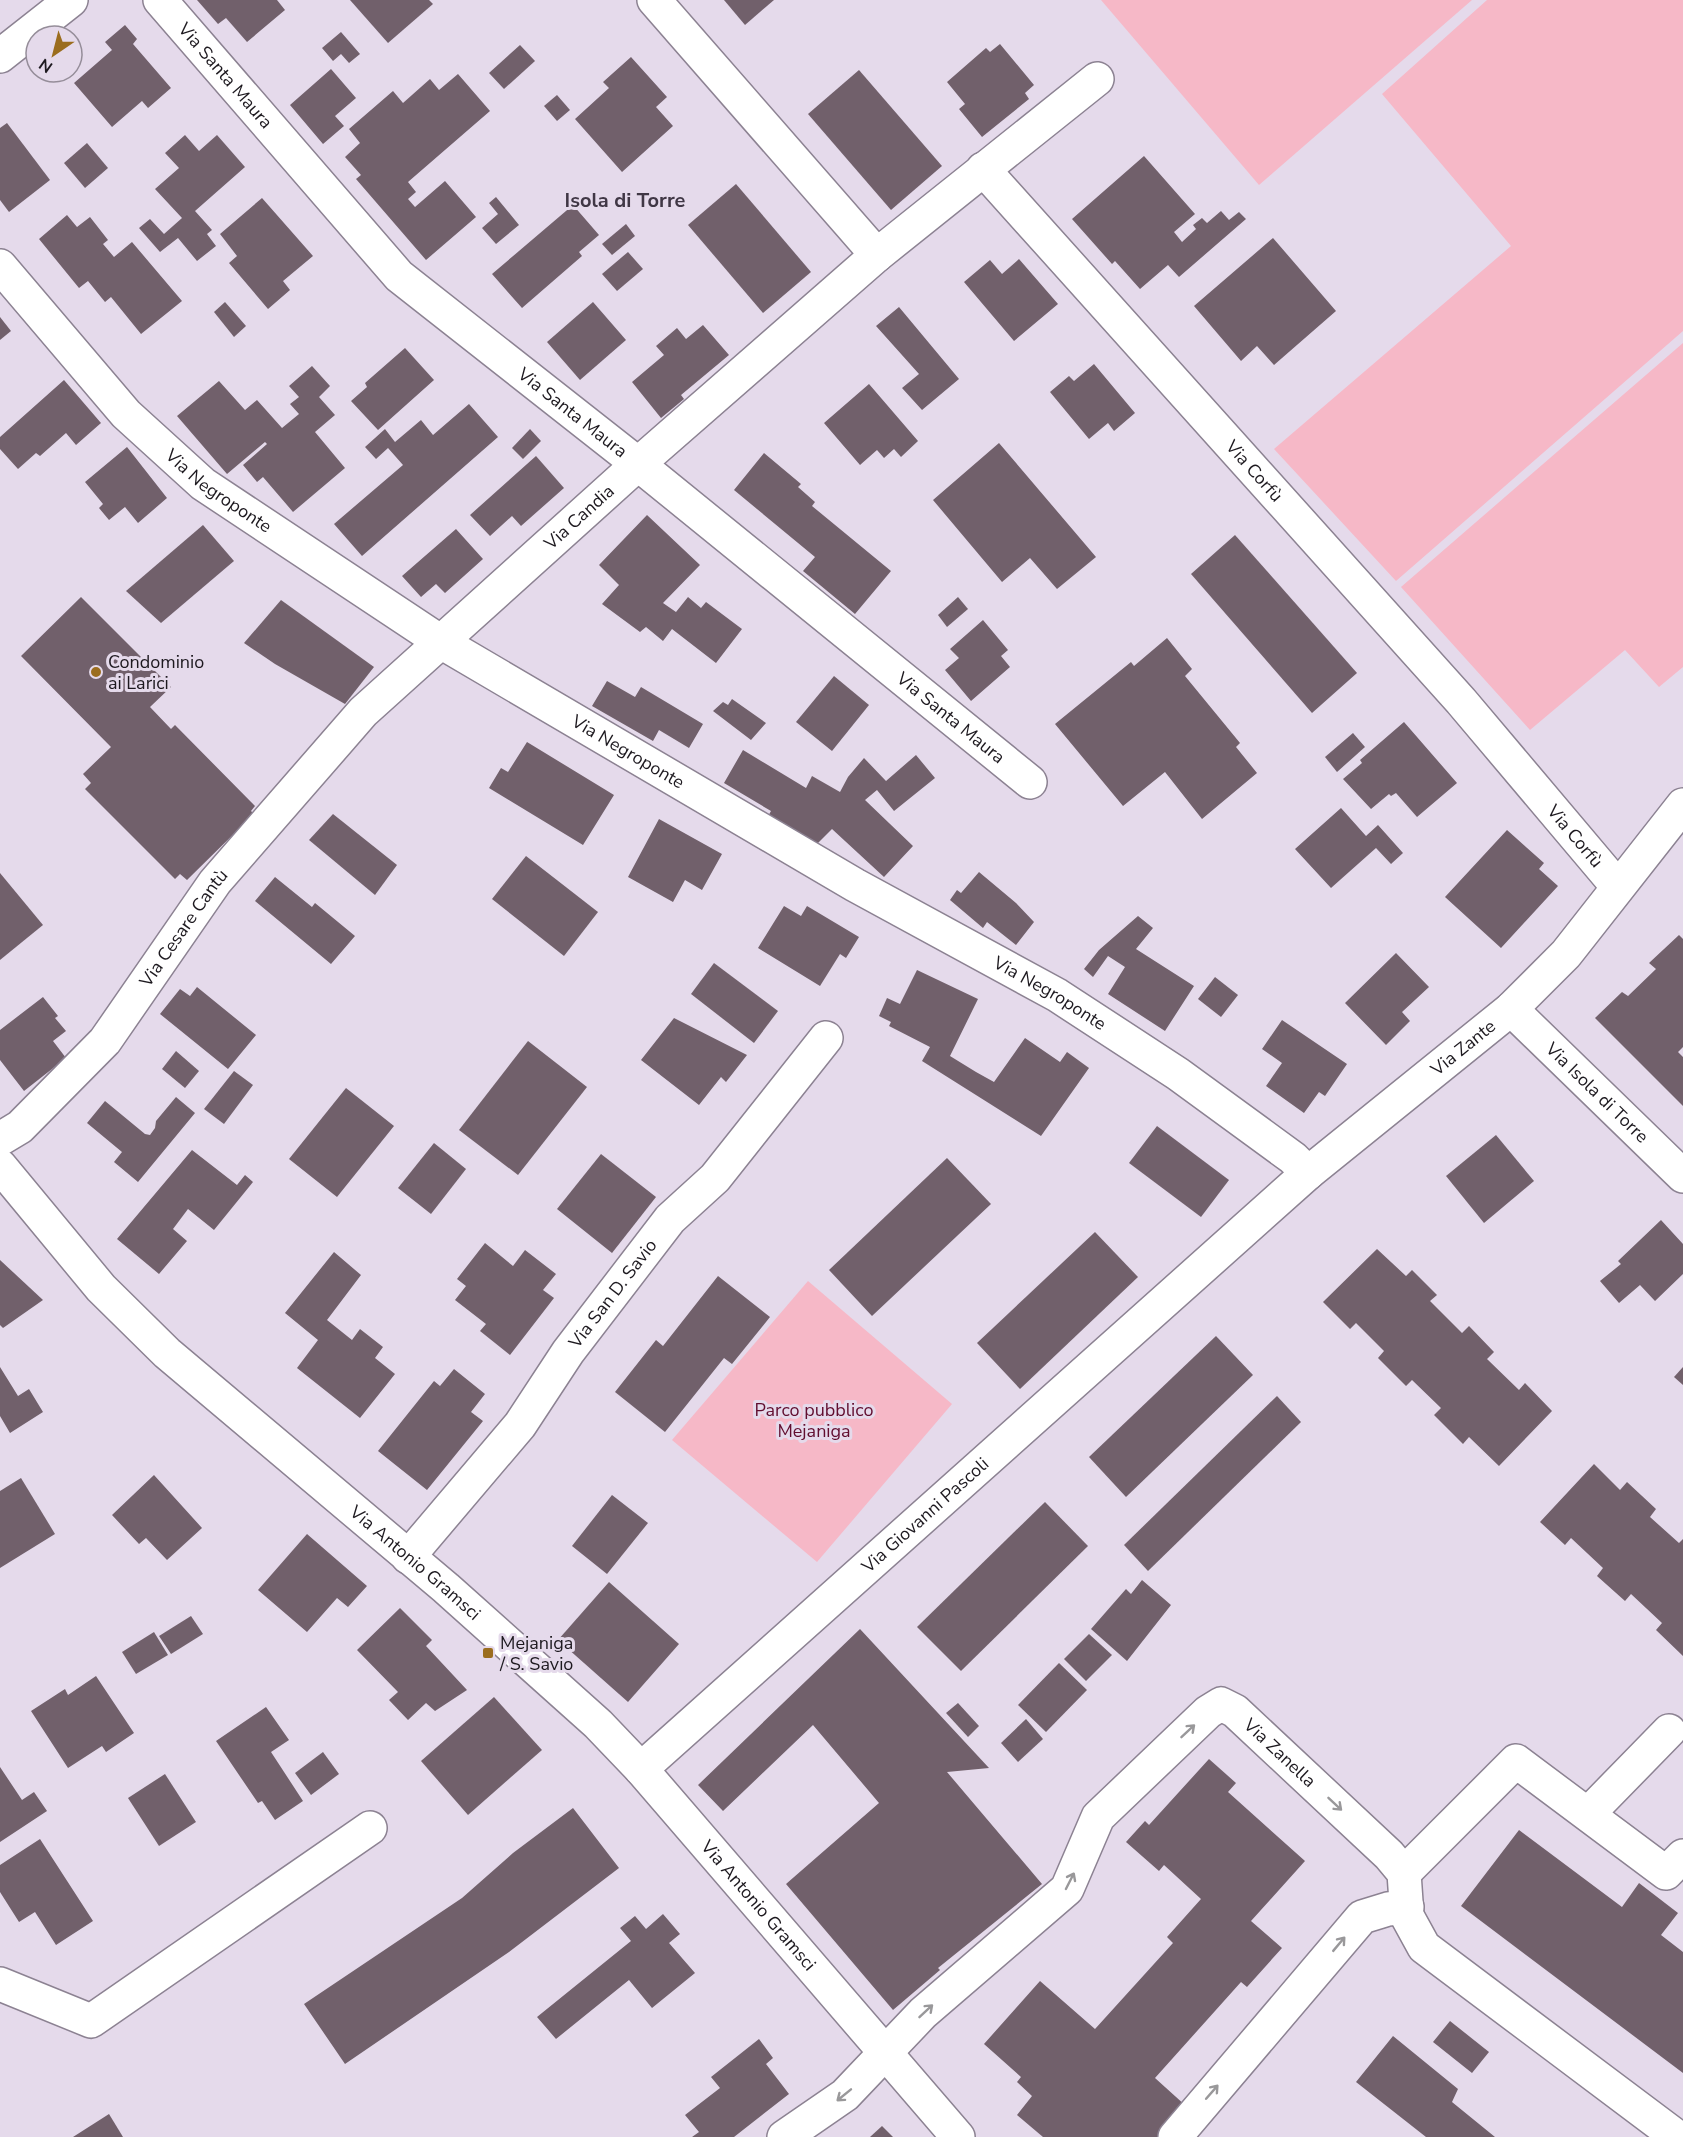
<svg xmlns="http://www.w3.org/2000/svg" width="1683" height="2137" viewBox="0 0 1683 2137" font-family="'Nunito Sans',sans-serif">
<rect width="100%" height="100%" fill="#e5daeb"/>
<g fill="#f6b8c7">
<path d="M1101 0H1472L1259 185Z"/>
<path d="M1487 0H1683V331L1396 581 1274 449 1511 246 1382 94Z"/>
<path d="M1683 343V667L1659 687 1625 650 1530 730 1401 587Z"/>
<path d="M808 1281 952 1404 817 1562 672 1440Z"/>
</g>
<g fill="#71606b">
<path d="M197 0H277L285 10 247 42 226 18 218 24Z"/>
<path d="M350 0H429L433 4 388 43Z"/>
<path d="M724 0H774L745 25Z"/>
<path d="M125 25 137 39 133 44 171 88 148 108 142 101 112 127 74 83 112 50 105 42Z"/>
<path d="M341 32 360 54 349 63 341 54 333 61 322 48Z"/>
<path d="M1000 44 1034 85 1025 93 1029 99 982 137 959 109 965 104 947 82 986 48 990 52Z"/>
<path d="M520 45 535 61 504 89 489 73Z"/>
<path d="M631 57 667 97 656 107 673 126 622 172 575 119 609 88 603 82Z"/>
<path d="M331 69 356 98 335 116 344 126 323 144 290 105Z"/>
<path d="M859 70 942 166 891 210 808 114Z"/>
<path d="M458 74 490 111 408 182 416 192 408 199 415 207 445 181 476 217 426 260 356 179 361 175 345 157 360 143 349 129 393 91 403 103 430 79 439 90Z"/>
<path d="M557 95 570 110 557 121 544 106Z"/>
<path d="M7 123 50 180 9 212 0 200V128Z"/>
<path d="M185 135 199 151 217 135 245 167 195 211 212 230 207 234 216 246 197 261 178 238 160 252 139 228 150 219 164 234 182 218 155 189 179 168 165 153Z"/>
<path d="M87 143 108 168 85 188 64 163Z"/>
<path d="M1144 156 1195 214 1174 232 1182 242 1196 229 1193 225 1202 218 1207 223 1221 211 1229 220 1239 212 1246 219 1179 277 1168 265 1140 289 1115 261 1112 264 1072 219Z"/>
<path d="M736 184 811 272 763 313 688 225Z"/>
<path d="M496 197 519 225 496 244 482 228 498 214 489 203Z"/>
<path d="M262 198 313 256 283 281 290 290 268 309 229 263 237 256 220 234Z"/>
<path d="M573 205 599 235 579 252 582 256 522 308 492 274Z"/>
<path d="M67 215 77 227 90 217 108 240 103 244 114 257 132 242 182 301 141 334 111 297 105 302 88 281 79 288 39 239Z"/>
<path d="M626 224 635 236 612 255 602 244Z"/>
<path d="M1273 238 1336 311 1274 365 1257 346 1241 361 1194 306Z"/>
<path d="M628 252 643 269 617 291 602 274Z"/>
<path d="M1019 259 1058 304 1014 341 964 282 990 260 1002 274Z"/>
<path d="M225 302 246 326 234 337 214 312Z"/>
<path d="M593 302 626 340 580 380 547 342Z"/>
<path d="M899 307 959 379 922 410 902 388 919 374 876 326Z"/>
<path d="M0 317 11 331 0 340Z"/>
<path d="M703 325 729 355 681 395 684 399 661 418 632 382 664 355 656 346 677 328 686 339Z"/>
<path d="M405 348 434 380 378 430 351 401 367 387 365 383Z"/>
<path d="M1094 364 1135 413 1114 431 1108 423 1089 439 1050 392 1069 376 1074 381Z"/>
<path d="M312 366 330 386 319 397 335 415 315 432 345 468 293 512 263 477 257 482 243 465 267 444 265 442 227 474 177 416 219 381 245 410 257 400 282 428 299 414 290 404 299 397 289 386Z"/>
<path d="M64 380 101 423 76 445 66 433 40 456 36 453 18 469 0 449V437Z"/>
<path d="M869 384 918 441 901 457 894 449 884 458 877 450 860 465 824 423Z"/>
<path d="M469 404 498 437 362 556 334 524 403 465 388 448 376 459 365 447 385 429 395 442 421 420 433 435Z"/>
<path d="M530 429 541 441 523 459 512 448Z"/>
<path d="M999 443 1096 557 1057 589 1030 558 1002 582 933 500Z"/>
<path d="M127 447 167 498 138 523 125 507 109 520 99 508 103 504 85 482Z"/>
<path d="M764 453 801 484 798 487 815 502 812 506 891 571 855 614 803 571 815 557 734 490Z"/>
<path d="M536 456 564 488 521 526 512 516 490 536 470 515Z"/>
<path d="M647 515 700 565 663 603 676 612 688 597 701 608 706 602 742 629 716 663 672 629 663 641 646 627 640 632 602 604 619 585 599 565Z"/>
<path d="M203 525 234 561 161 623 126 591Z"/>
<path d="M456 529 483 559 445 593 436 584 421 597 402 576Z"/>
<path d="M1235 535 1357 673 1312 713 1191 574Z"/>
<path d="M81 597 171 687 150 707 171 729 175 725 255 806 251 811 254 814 187 880 180 874 175 879 85 789 91 783 83 774 111 747 21 656Z"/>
<path d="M958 597 968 609 947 627 938 615Z"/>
<path d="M281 600 374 667 345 704 275 664 244 643Z"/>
<path d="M983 620 1008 650 1001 656 1010 667 971 701 945 670 959 658 950 649Z"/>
<path d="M1167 638 1192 669 1185 676 1240 743 1236 747 1257 773 1202 819 1165 772 1123 806 1055 724 1131 662 1134 666Z"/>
<path d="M834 676 869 705 832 751 796 722Z"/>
<path d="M607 681 635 697 641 687 703 724 689 748 659 730 653 741 592 706Z"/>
<path d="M732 699 766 723 751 740 713 711 723 702 728 705Z"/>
<path d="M1404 722 1457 783 1417 817 1396 793 1391 796 1389 794 1371 809 1343 779 1362 763 1360 760Z"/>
<path d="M1353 733 1365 747 1337 772 1325 757Z"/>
<path d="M527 742 614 795 583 845 489 788 501 768 508 772Z"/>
<path d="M743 750 806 788 812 776 840 792 848 777 864 758 886 781 916 755 935 778 894 811 877 790 865 800 913 846 884 877 832 829 813 848 766 820 771 811 724 783Z"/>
<path d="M1341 808 1366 836 1378 825 1403 853 1391 864 1376 848 1331 888 1295 849Z"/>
<path d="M333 814 397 865 375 895 309 840Z"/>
<path d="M659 819 722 854 702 890 685 880 673 902 628 877Z"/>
<path d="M1507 830 1544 863 1539 869 1558 886 1501 948 1445 897Z"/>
<path d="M526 856 598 912 564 956 492 899Z"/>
<path d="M979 872 1016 903 1034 922 1016 945 987 922 983 928 950 900 957 890 961 893Z"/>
<path d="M0 873 43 925 0 960Z"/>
<path d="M275 877 312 907 315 903 355 936 331 964 255 901Z"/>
<path d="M784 906 801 916 807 906 859 937 846 958 840 954 820 986 758 948Z"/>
<path d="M1138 916 1153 928 1136 949 1194 986 1165 1031 1108 994 1125 967 1108 956 1093 977 1084 969 1099 950Z"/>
<path d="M1679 935 1683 939V1047L1678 1052 1683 1057V1106L1595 1018 1622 992 1628 996 1656 969 1649 963Z"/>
<path d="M1396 953 1429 987 1402 1012 1410 1021 1386 1045 1345 1003Z"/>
<path d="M714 963 778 1011 754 1043 691 994Z"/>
<path d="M917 970 978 999 950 1056 976 1072 994 1082 1025 1038 1060 1062 1067 1052 1089 1068 1041 1136 922 1061 930 1047 889 1026 891 1022 879 1016 887 998 900 1004Z"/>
<path d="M1215 977 1238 995 1221 1017 1198 999Z"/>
<path d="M197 987 256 1035 228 1069 160 1014 180 989 190 996Z"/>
<path d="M43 997 58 1016 55 1018 66 1031 53 1041 66 1058 24 1091 0 1060V1030Z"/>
<path d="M674 1018 747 1055 726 1082 721 1077 699 1105 641 1060Z"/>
<path d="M1282 1020 1347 1064 1325 1096 1319 1092 1304 1113 1266 1086 1282 1063 1262 1049Z"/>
<path d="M528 1041 587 1087 518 1175 459 1130Z"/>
<path d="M176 1051 199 1071 185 1088 162 1069Z"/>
<path d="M234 1071 253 1085 224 1124 204 1109Z"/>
<path d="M346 1088 394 1126 337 1197 289 1159Z"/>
<path d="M176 1097 195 1113 138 1182 114 1162 122 1152 87 1123 105 1101 145 1134 150 1135 155 1128 156 1121Z"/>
<path d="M1157 1126 1229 1180 1201 1217 1129 1163Z"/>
<path d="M1496 1135 1534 1181 1484 1223 1446 1176Z"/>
<path d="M434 1143 466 1169 431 1214 398 1188Z"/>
<path d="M192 1150 237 1185 245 1175 253 1182 214 1230 188 1209 173 1229 187 1241 159 1274 117 1239Z"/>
<path d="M601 1154 656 1197 612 1253 557 1209Z"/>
<path d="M947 1158 991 1204 872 1316 829 1270Z"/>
<path d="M1661 1220 1683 1244V1274L1655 1301 1640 1285 1619 1303 1600 1281 1621 1264 1618 1261Z"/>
<path d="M1095 1232 1138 1277 1020 1389 977 1343Z"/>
<path d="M485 1243 513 1266 525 1250 556 1274 543 1290 554 1298 510 1355 480 1331 486 1324 455 1300 466 1286 457 1279Z"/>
<path d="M1377 1249 1406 1276 1412 1270 1437 1295 1430 1301 1462 1333 1469 1326 1494 1352 1487 1359 1519 1390 1525 1383 1552 1411 1499 1466 1469 1437 1463 1444 1434 1415 1441 1408 1412 1380 1406 1386 1378 1358 1384 1351 1356 1323 1350 1329 1323 1302Z"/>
<path d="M334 1252 361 1275 327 1320 352 1340 360 1329 383 1347 375 1358 395 1374 360 1418 297 1368 318 1340 285 1313Z"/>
<path d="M0 1260 43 1300 3 1328 0 1325Z"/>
<path d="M718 1276 770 1317 732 1364 724 1358 665 1432 615 1392 656 1340 663 1346Z"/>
<path d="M1216 1336 1253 1375 1126 1497 1089 1457Z"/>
<path d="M0 1367 18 1396 29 1389 43 1412 10 1433 0 1416Z"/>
<path d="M1683 1367V1385L1674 1377Z"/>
<path d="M454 1369 485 1394 471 1412 483 1421 427 1490 378 1451 434 1381 440 1386Z"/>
<path d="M1277 1396 1301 1422 1148 1571 1124 1545Z"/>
<path d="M1594 1464 1620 1490 1627 1482 1656 1509 1650 1517 1679 1543 1683 1539V1656L1656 1630 1662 1623 1631 1594 1625 1601 1597 1576 1603 1568 1571 1538 1565 1545 1540 1522Z"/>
<path d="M154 1475 202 1528 167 1560 146 1538 139 1544 112 1515Z"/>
<path d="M21 1478 55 1534 0 1568V1491Z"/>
<path d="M612 1495 648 1523 607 1574 572 1546Z"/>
<path d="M1045 1502 1088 1546 961 1671 917 1627Z"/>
<path d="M307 1534 367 1586 348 1607 337 1598 307 1632 258 1590Z"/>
<path d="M1142 1580 1171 1605 1127 1661 1091 1629 1126 1589 1131 1594Z"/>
<path d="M609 1582 679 1644 628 1702 558 1640Z"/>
<path d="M400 1608 432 1640 426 1646 467 1690 435 1711 426 1703 408 1720 389 1700 398 1692 357 1650Z"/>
<path d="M191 1616 203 1634 171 1654 159 1636Z"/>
<path d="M860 1629 989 1768 947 1772 1042 1884 938 1968 940 1970 893 2010 786 1884 879 1803 813 1725 723 1811 698 1785Z"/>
<path d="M154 1632 168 1655 136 1674 122 1652Z"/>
<path d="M1089 1634 1112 1655 1086 1681 1064 1659Z"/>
<path d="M1059 1663 1087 1690 1046 1732 1018 1705Z"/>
<path d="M96 1676 134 1733 106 1752 102 1746 68 1768 31 1711 65 1689 68 1695Z"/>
<path d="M494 1697 542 1750 468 1815 421 1761Z"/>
<path d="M958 1703 979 1726 968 1737 946 1713Z"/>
<path d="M266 1707 289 1740 271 1752 303 1801 275 1820 262 1801 258 1803 216 1741Z"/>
<path d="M1026 1719 1043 1739 1018 1762 1001 1743Z"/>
<path d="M323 1752 339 1774 311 1795 295 1773Z"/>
<path d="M1209 1759 1236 1783 1228 1792 1305 1861 1251 1921 1282 1948 1247 1987 1241 1982 1155 2078 1186 2106 1158 2137H1043L1017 2115 1032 2096 1017 2082 1021 2077 984 2044 1040 1981 1095 2029 1173 1943 1167 1937 1201 1899 1164 1865 1159 1871 1126 1842 1145 1821 1149 1825Z"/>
<path d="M0 1767 22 1800 34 1792 47 1811 0 1842Z"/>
<path d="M165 1774 196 1822 159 1846 128 1798Z"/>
<path d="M573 1808 619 1868 509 1952 345 2064 304 2004 462 1898 513 1853Z"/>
<path d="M1519 1830 1622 1907 1639 1883 1678 1913 1661 1935 1683 1952V2073L1461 1906Z"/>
<path d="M40 1839 93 1921 56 1945 35 1912 19 1922 0 1892V1865Z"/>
<path d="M663 1914 680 1934 669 1943 695 1973 652 2008 629 1980 556 2039 537 2017 631 1941 620 1928 635 1916 646 1929Z"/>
<path d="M1450 2021 1489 2052 1472 2073 1433 2042Z"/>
<path d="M1393 2036 1458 2089 1452 2102 1495 2137H1426L1356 2082Z"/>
<path d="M759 2039 773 2058 766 2064 789 2094 734 2137H692L699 2132 685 2115 720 2088 711 2077Z"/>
<path d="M109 2114 123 2137H73Z"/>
<path d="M882 2126 893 2137H870Z"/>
</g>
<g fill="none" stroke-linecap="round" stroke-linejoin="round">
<g stroke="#8c8292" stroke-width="36">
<g id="minor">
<path id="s1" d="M160 0 399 276 638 464 1030 782"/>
<path d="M654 0 877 255"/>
<path d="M0 56 71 0"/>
<path id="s2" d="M983 169 1461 701 1618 887"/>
<path id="s3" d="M0 266 126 414 203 484 441 642 855 885 1057 995 1178 1074 1293 1158 1308 1173"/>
<path id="s4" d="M1511 1009 1683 1176"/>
<path id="s5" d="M0 1139 20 1127 105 1041 215 882 363 712 638 464 877 255 1097 79"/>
<path id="s6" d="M408 1557 520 1425 568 1352 670 1219 715 1178 826 1038"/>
<path id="s7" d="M641 1769 1308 1173 1511 1009 1566 954 1683 805"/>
<path d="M1588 1814 1669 1731"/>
<path d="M1404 1873 1516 1761 1666 1873 1683 1856"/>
<path d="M0 1984 91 2021 370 1828"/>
<path id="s8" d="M784 2137 845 2095 923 2013 1067 1889 1098 1817 1208 1712 1221 1704 1235 1711 1389 1855 1404 1873 1407 1916 1424 1947 1677 2137"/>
<path d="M1175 2137 1362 1917 1388 1909 1407 1907"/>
</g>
</g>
<g stroke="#8c8292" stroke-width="36">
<g id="major">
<path id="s9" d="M0 1166 101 1288 167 1353 446 1588 598 1724 641 1769 958 2137"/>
</g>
</g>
<use href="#minor" stroke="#fff" stroke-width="33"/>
<use href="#major" stroke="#fff" stroke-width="33"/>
</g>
<defs><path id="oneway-shaft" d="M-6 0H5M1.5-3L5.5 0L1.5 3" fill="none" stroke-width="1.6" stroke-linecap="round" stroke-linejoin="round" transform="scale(1.5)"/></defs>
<g stroke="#99989a">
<use href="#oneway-shaft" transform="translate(1188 1731) rotate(-43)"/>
<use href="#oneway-shaft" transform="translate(1335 1804) rotate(43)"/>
<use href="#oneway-shaft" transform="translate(1070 1881) rotate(-63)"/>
<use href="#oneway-shaft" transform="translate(1339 1944) rotate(-50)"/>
<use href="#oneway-shaft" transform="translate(926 2011) rotate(-43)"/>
<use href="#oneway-shaft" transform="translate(1212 2092) rotate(-49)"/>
<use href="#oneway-shaft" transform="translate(844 2095) rotate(141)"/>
</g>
<g fill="#9b6d1e" stroke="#e5daeb" stroke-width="2">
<circle cx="96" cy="672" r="6"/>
<rect x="482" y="1647" width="12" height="12" rx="3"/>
</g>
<g text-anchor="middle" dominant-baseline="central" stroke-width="6" stroke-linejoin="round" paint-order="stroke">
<g font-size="18" fill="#1d191f" stroke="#e5daeb">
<text stroke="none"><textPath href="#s1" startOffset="100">Via Santa Maura</textPath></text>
<text stroke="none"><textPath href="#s1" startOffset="586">Via Santa Maura</textPath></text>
<text stroke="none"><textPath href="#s2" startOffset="406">Via Corfù</textPath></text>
<text stroke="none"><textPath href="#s3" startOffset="315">Via Negroponte</textPath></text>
<text stroke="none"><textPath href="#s5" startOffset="854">Via Candia</textPath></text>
<text stroke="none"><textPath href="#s1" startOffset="1072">Via Santa Maura</textPath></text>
<text stroke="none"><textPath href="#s3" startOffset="801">Via Negroponte</textPath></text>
<text stroke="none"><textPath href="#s2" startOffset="892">Via Corfù</textPath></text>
<text stroke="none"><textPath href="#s5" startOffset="282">Via Cesare Cantù</textPath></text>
<text stroke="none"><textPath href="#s3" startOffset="1287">Via Negroponte</textPath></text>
<text stroke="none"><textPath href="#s7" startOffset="1094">Via Zante</textPath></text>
<text stroke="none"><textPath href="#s4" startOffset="120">Via Isola di Torre</textPath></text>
<text stroke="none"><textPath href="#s6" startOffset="334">Via San D. Savio</textPath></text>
<text stroke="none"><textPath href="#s7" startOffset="381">Via Giovanni Pascoli</textPath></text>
<text stroke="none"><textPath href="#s9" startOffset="576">Via Antonio Gramsci</textPath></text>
<text stroke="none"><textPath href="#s8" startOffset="700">Via Zanella</textPath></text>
<text stroke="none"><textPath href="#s9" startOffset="1062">Via Antonio Gramsci</textPath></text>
</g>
<g font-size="18" fill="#1d191f" stroke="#e5daeb" text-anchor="start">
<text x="108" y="662">Condominio<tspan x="108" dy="21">ai Larici</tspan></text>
<text x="500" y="1643">Mejaniga<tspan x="500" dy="21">/ S. Savio</tspan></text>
</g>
<g font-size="18" fill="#610d2f" stroke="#e5daeb">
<text x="814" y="1410">Parco pubblico<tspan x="814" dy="21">Mejaniga</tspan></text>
</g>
<g font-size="20" font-weight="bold" fill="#403745" stroke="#e5daeb">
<text x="625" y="200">Isola di Torre</text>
</g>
</g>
<g transform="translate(54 54) rotate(215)"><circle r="28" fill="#e5daeb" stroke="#958d99" stroke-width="1.5"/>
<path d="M0-4.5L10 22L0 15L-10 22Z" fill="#9b6d1e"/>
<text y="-9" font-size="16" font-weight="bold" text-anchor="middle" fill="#1d191f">N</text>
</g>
</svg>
